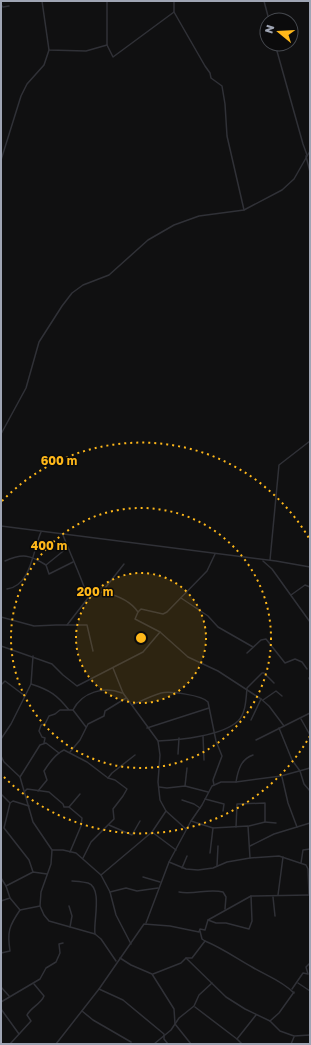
<svg xmlns="http://www.w3.org/2000/svg" width="311" height="1045" viewBox="0 0 311 1045" font-family="'Golos Text',sans-serif">
<rect width="100%" height="100%" fill="#101011"/>
<g fill="none" stroke-linecap="round" stroke-linejoin="round">
<g stroke="#303137" stroke-width="1.5">
<path d="M42 1 49 50 86 51 107 45"/>
<path d="M107 1V45L113 57 174 12V1"/>
<path d="M162 1H169"/>
<path d="M264 1 269 20"/>
<path d="M1 5 3 7 9 6"/>
<path d="M174 12 205 66 210 73 211 78 222 86 225 104 227 136 244 210"/>
<path d="M275 44 303 144 307 155"/>
<path d="M306 156 310 172"/>
<path d="M1 160 21 96 27 84 44 65 49 50"/>
<path d="M1 434 26 388 39 342 62 306 72 293 83 285 109 275 148 240 174 225 199 216 244 210 282 190 294 179 310 151"/>
<path d="M1 526 276 561 310 567"/>
<path d="M63 535C71 556 81 576 88 598"/>
<path d="M215 554 207 571 167 612 163 614 141 609 138 612 135 619 160 632 188 657 218 671 261 699 269 706 284 726"/>
<path d="M270 560 279 465 310 441"/>
<path d="M5 561C23 553 30 555 46 565L49 574 73 562"/>
<path d="M263 561 272 569 310 622"/>
<path d="M46 565 67 548 68 549"/>
<path d="M7 589C31 586 33 550 41 532"/>
<path d="M103 592C116 595 130 600 138 612"/>
<path d="M291 595 305 585 310 587"/>
<path d="M181 598 208 616 218 627 253 647"/>
<path d="M1 617 34 626 56 625H87L93 651"/>
<path d="M67 625 88 598 102 592 124 564"/>
<path d="M1 646 52 664 63 675 77 686 143 652 160 632"/>
<path d="M247 653 261 640 266 639 285 663 295 659 302 662 307 669"/>
<path d="M113 668 123 693 158 741 160 755 158 782 160 800 166 811 186 829"/>
<path d="M309 678 310 681"/>
<path d="M31 684C50 690 57 695 69 710H73L86 727"/>
<path d="M1 685 5 681 25 696"/>
<path d="M263 700 276 691 282 696"/>
<path d="M132 705C141 701 151 696 161 693 170 691 202 695 208 702L216 741 222 756 213 780 214 785"/>
<path d="M73 710C82 692 104 686 122 693"/>
<path d="M301 719 310 735"/>
<path d="M251 720 261 699"/>
<path d="M147 728 209 708"/>
<path d="M279 728 292 760 300 771 304 784 310 791"/>
<path d="M203 736 204 760"/>
<path d="M1 739 11 724 31 684 33 656"/>
<path d="M256 740 310 713"/>
<path d="M158 741C179 740 222 736 238 721 246 713 246 699 247 688L262 673H264L274 683"/>
<path d="M44 743 45 738 42 737 39 731 41 725 45 724 49 716 55 714 60 710H68"/>
<path d="M70 752 80 740 88 724 104 716 105 711 126 698"/>
<path d="M178 754 179 738"/>
<path d="M1 756 4 762 20 777 33 822 52 850 51 864 41 892 40 906 44 915 49 921 95 934 101 939 116 961"/>
<path d="M20 777 40 745 46 743 59 753"/>
<path d="M282 777 288 803 297 827"/>
<path d="M108 778 112 773 135 755"/>
<path d="M236 782C238 770 241 759 253 755"/>
<path d="M185 786 187 768"/>
<path d="M159 787 167 788 185 786 208 792"/>
<path d="M25 791 27 789 49 792 63 804 64 807H69L82 818 81 826 70 852"/>
<path d="M38 791 47 780 44 771C49 763 55 754 64 750L87 762 108 778 115 780 127 789 123 796 113 809 114 819 91 842 83 858"/>
<path d="M1 794 10 803 13 801 29 806"/>
<path d="M205 799 224 804 223 811"/>
<path d="M182 800 194 804 200 808"/>
<path d="M10 803 4 828 29 860 33 872"/>
<path d="M69 807 80 794"/>
<path d="M265 822 276 823"/>
<path d="M109 825 132 835 140 821"/>
<path d="M236 827 237 804 265 803V822L249 826"/>
<path d="M152 832 176 850"/>
<path d="M250 846 274 834 310 823"/>
<path d="M52 850H63L76 853 101 875 110 892 116 915 131 944"/>
<path d="M210 853 213 828"/>
<path d="M250 858 279 856 306 865 308 869 309 894"/>
<path d="M169 862 186 869 198 870 213 868 227 862 250 858 248 826 213 828 191 821"/>
<path d="M301 863 303 850 310 849"/>
<path d="M217 866 218 846"/>
<path d="M182 868 187 856"/>
<path d="M101 875 152 832 166 811"/>
<path d="M143 877 160 882"/>
<path d="M1 878 6 886 10 898 20 910"/>
<path d="M72 881C77 881 83 882 88 883 103 888 93 922 95 934"/>
<path d="M6 886 33 872 47 874"/>
<path d="M110 892 126 888 137 891 158 888"/>
<path d="M179 892C194 895 209 888 223 892L226 897 225 909"/>
<path d="M278 895 283 857"/>
<path d="M273 897 275 916"/>
<path d="M1 901 10 898"/>
<path d="M69 906 72 916 70 927"/>
<path d="M208 920 216 923H226L249 929 252 921 251 896"/>
<path d="M146 923 169 862 191 821 202 805 212 786 221 782H236L281 776 310 768"/>
<path d="M205 941C222 948 236 958 252 967 267 976 281 980 294 993"/>
<path d="M1 953 10 951C7 932 9 926 20 910L40 906"/>
<path d="M120 958 131 965 152 974 174 1009 175 1024 191 1044"/>
<path d="M186 958 226 997 245 1009 270 1021 280 1031 294 1036 310 1035"/>
<path d="M153 974 181 963 186 958H192L205 941 202 939 200 931"/>
<path d="M298 983 310 991"/>
<path d="M1 987 9 996"/>
<path d="M99 989 123 1000 164 1034V1039L168 1044"/>
<path d="M292 989 303 973 308 974 306 967 310 963"/>
<path d="M1 1002 40 979 46 968 56 962 60 953 59 944 63 943"/>
<path d="M195 1007 237 1039 242 1044"/>
<path d="M1 1009 19 1034"/>
<path d="M82 1011 93 1020 131 1042"/>
<path d="M270 1021 279 1013 294 992"/>
<path d="M237 1039 256 1015"/>
<path d="M10 1044 31 1021 27 1015C31 1007 41 1004 44 996L34 984"/>
<path d="M56 1044 99 989 144 924 170 926 199 932 200 929 205 930 208 920 251 896 310 895"/>
<path d="M154 1044 171 1030 179 1018 194 1006 199 995 212 983"/>
<path d="M291 1044 294 1037"/>
</g>
</g>
<circle cx="141" cy="638" r="65" fill="#ffb81a" fill-opacity=".12"/>
<g fill="none" stroke="#ffb81a" stroke-width="2" stroke-dasharray="2 4">
<circle cx="141" cy="638" r="65"/>
<circle cx="141" cy="638" r="130"/>
<path d="M310 736A195 195 0 0 1 2 775M2 501A195 195 0 0 1 310 540"/>
</g>
<circle cx="141" cy="638" r="6" fill="#ffb81a" stroke="#0b0b0c" stroke-width="2"/>
<g font-size="12" text-anchor="middle" font-weight="bold" fill="#ffb81a" stroke="#0b0b0c" stroke-width="3" stroke-linejoin="round" paint-order="stroke">
<text x="59" y="465">600 m</text>
<text x="49" y="550">400 m</text>
<text x="95" y="596">200 m</text>
</g>
<rect width="311" height="1045" fill="none" stroke="#9fa5b4" stroke-width="4"/>
<g transform="translate(279 32) rotate(288)"><circle r="19" fill="#0b0b0c" stroke="#46494f"/>
<path d="M0-3L7 15L0 10L-7 15Z" fill="#ffb81a"/>
<text y="-6" font-size="11" font-weight="bold" text-anchor="middle" fill="#9fa5b4">N</text>
</g>
</svg>
